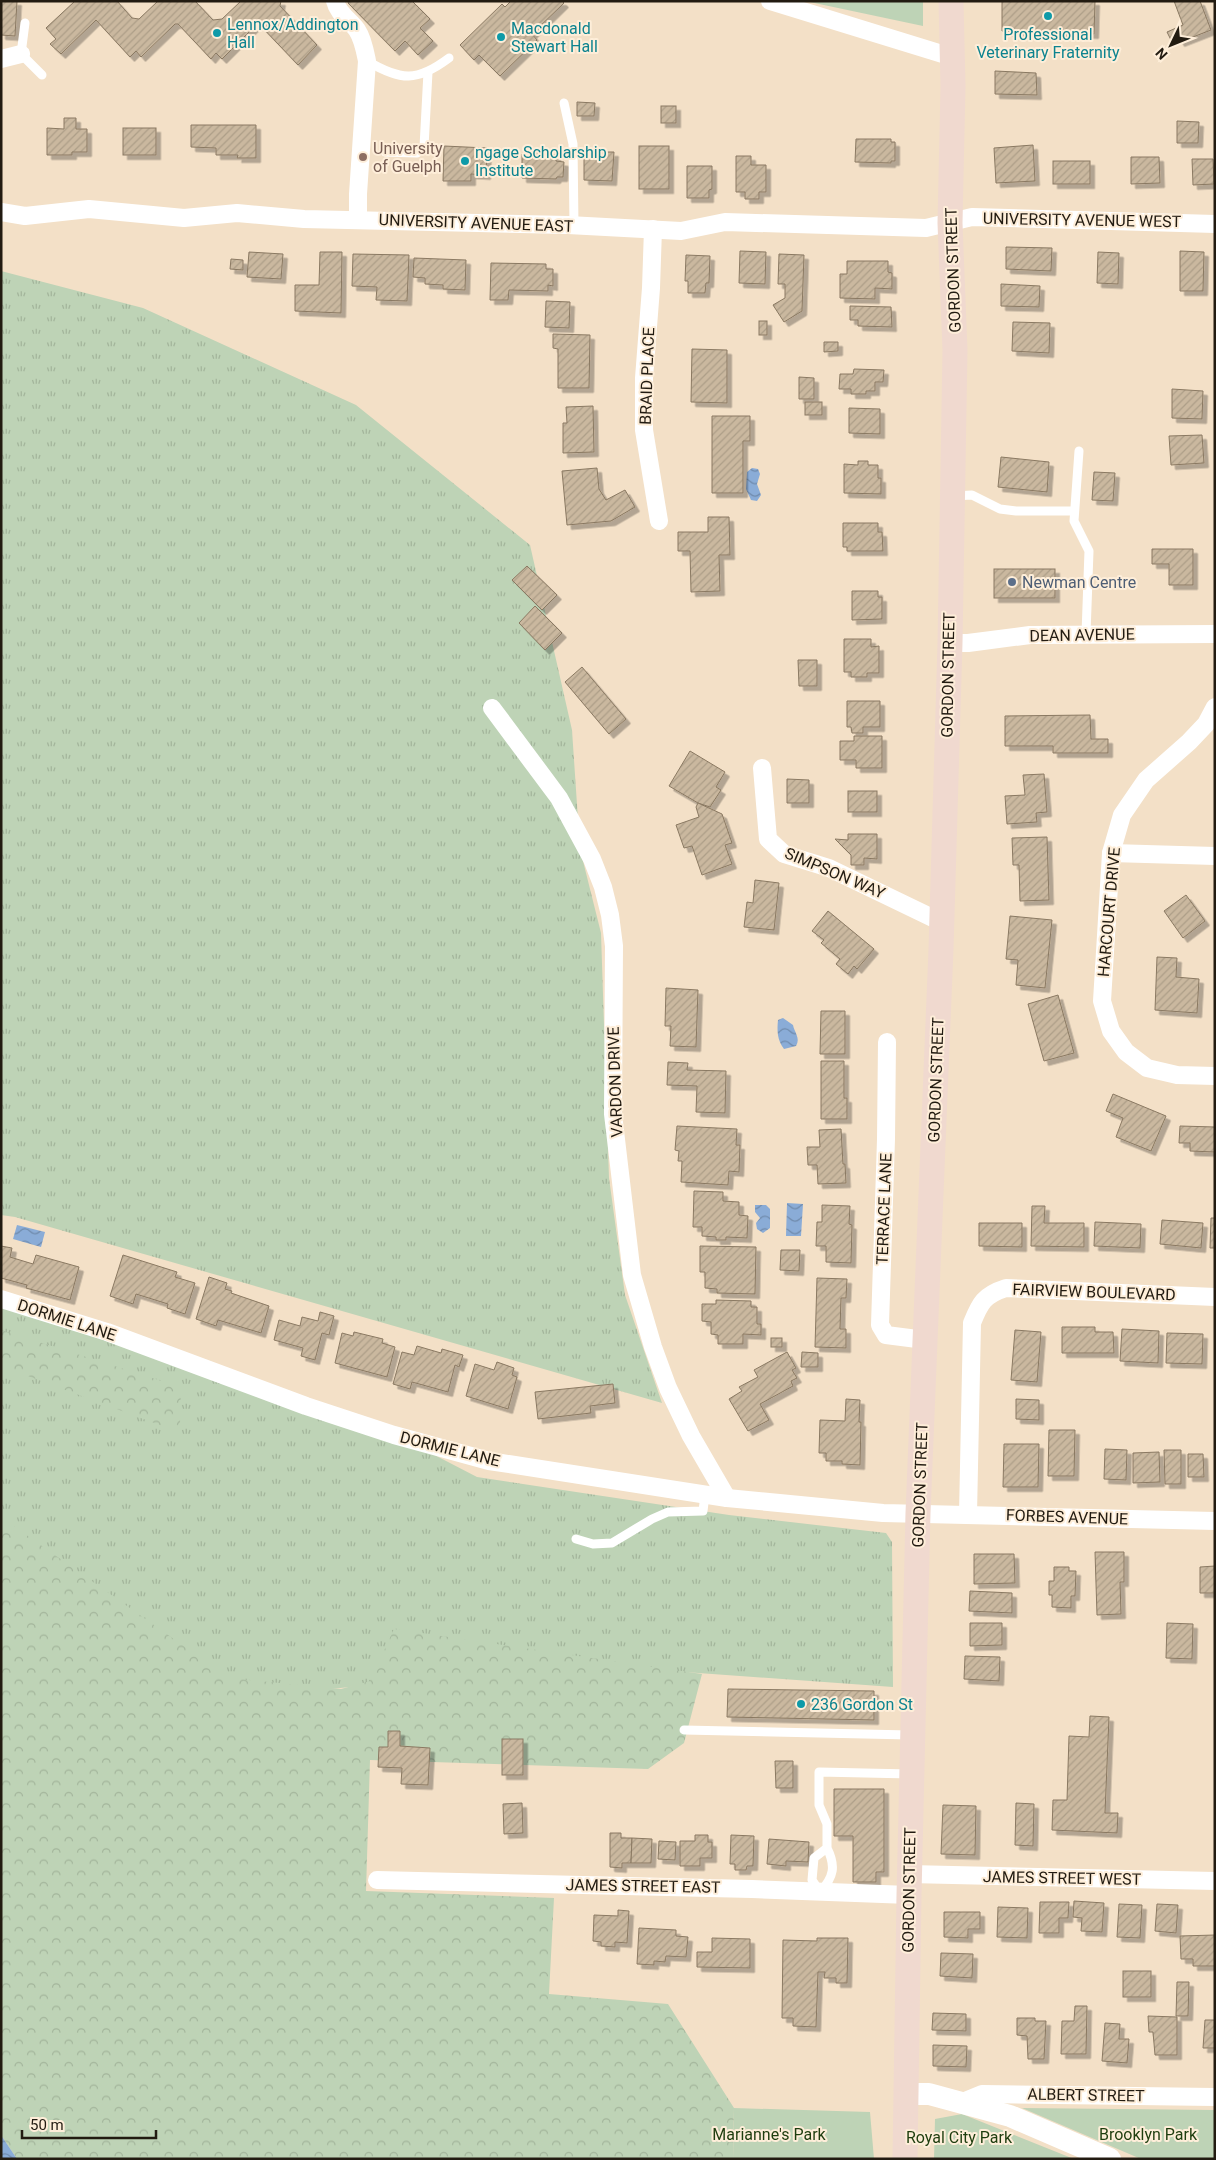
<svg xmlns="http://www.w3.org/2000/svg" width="1216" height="2160" viewBox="0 0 1216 2160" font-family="Roboto,sans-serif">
<defs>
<pattern id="grass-tufts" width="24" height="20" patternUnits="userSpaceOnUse" patternTransform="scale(1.25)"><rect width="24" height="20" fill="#bed3b6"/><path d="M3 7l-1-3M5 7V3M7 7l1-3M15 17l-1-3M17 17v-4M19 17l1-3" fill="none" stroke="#a3b59b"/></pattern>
<pattern id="forest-crowns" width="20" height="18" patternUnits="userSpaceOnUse" patternTransform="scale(1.25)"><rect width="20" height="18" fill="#bed3b6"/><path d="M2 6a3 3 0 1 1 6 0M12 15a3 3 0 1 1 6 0" fill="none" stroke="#a3b59b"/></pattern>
<pattern id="water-waves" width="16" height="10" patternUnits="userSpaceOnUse" patternTransform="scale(1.25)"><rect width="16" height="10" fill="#8aacd7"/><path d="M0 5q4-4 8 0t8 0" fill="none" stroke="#708bad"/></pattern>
<pattern id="building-hatch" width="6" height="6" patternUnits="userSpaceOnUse" patternTransform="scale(1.25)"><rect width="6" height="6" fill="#cab89f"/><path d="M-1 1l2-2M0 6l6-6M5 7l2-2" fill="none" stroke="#ad9e88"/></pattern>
<filter id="shadow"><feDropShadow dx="4.5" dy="4.5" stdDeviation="0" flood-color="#0004"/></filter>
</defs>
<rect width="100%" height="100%" fill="#f3e0c7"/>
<g fill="url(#grass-tufts)">
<path d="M1 271 143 308 356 405 530 545 572 730 580 849 601 933 609 1178 625 1295 662 1403 15 1217 1 1215Z"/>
<path d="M1 1306 394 1434 477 1477 729 1515 886 1533 892 1542 893 1687 476 1657 369 1685 196 1703 1 1557Z"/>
</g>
<g fill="url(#forest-crowns)">
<path d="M1 1330 181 1387 180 1423 173 1430 1 1366Z"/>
<path d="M1 1517 229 1678 341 1689 370 1681 394 1629 702 1674 684 1743 648 1769 370 1760 366 1891 554 1898 549 1994 668 2004 734 2108 733 2159H17L1 2135Z"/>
</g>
<g fill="#bed3b6">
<path d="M805 1H923V26Z"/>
<path d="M734 2108 870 2112 874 2159H733Z"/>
<path d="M1022 2108 1215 2110V2159H1141Z"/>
<path d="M962 2114 1074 2159H934L935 2119Z"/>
</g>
<g fill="url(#water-waves)">
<path d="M752 468 758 469 760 474 757 484 761 495 757 501 751 500 746 489 747 472Z"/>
<path d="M783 1018 793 1025C794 1032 801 1038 796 1046L784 1049C777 1040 777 1030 778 1020Z"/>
<path d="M787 1203 803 1204 801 1236H786Z"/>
<path d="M755 1205H766L770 1209V1228L763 1233 757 1229 756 1223 760 1218 755 1212Z"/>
<path d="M17 1225 45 1232 41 1247 13 1239Z"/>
<path d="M1 2135 17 2159H1Z"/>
</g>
<g fill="url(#building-hatch)" stroke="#8a7962" filter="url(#shadow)">
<path d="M1 1H17L15 36 1 35Z"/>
<path d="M75 1H117L132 18 139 19 158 1H195L213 20 222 19 241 1H281L280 6 317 45 298 65 258 23 222 59 216 53 211 59 178 24H175L141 57 136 51 130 57 96 20 61 54 50 44 56 39 46 28Z"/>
<path d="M349 1H412L430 19 420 28 433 41 418 55 405 41 395 51 348 3Z"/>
<path d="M511 1H562L564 3 532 34 537 40 500 76 479 55 474 60 460 45 502 4 505 7Z"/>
<path d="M1002 1H1095L1094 34 1002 31Z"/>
<path d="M1174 1H1200L1211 30 1180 42 1178 38 1171 40 1167 32 1183 25Z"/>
<path d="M995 71 1036 73 1037 95 995 94Z"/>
<path d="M577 102 595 103 594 116H577Z"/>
<rect x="661" y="106" width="15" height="17"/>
<path d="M64 118H76V129H87V152H72V155H47V128L64 129Z"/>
<path d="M1177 121 1199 122 1198 143H1177Z"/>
<path d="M191 125H256V158H237L238 155H216V148L191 147Z"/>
<rect x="123" y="128" width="33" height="27"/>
<path d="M856 139H891V142H895V161H891V163L855 162Z"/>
<path d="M1033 145 1035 181 996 183 994 148Z"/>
<path d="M444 146 487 148 486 175 471 174V181H443Z"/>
<rect x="639" y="146" width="30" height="43"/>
<path d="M536 149 549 150V155H556V161L564 162 563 177H557L556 179 522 178V154H535Z"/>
<path d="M600 152H614L612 181 584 180V155L599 156Z"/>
<path d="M736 156H751V165H766V192H759V199H745V192H736Z"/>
<path d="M1131 157H1159L1160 183 1131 184Z"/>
<path d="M1192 159H1213L1214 184 1193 185Z"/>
<rect x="1053" y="161" width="37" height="23"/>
<path d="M687 166H712V189L709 190V198H687Z"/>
<path d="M1006 247 1052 248 1051 271 1006 269Z"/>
<path d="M740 251 766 252 765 284 739 283Z"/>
<path d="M1180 251 1204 252 1203 291H1180Z"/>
<path d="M249 252 283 254 281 279 247 277Z"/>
<path d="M320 252H342L341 313 295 311V285H319Z"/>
<path d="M1098 252 1119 253 1118 284 1097 283Z"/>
<path d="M353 254 409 255 407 301 376 300 377 287 352 286Z"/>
<path d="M779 254 804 255 802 311 784 322 773 305 785 298V284H778Z"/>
<path d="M686 255 710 256 709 283H706L705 293H688V281H685Z"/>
<path d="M414 258 466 260 465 290 443 289V285L425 284V278L413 277Z"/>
<path d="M231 259 243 260V270L230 269Z"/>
<path d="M847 261H888V272L892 273V289L875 288V299L840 298V274H847Z"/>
<path d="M491 263 546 264V269H553V286L548 285V291L509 290 508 300H490Z"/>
<path d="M1001 284 1040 286 1039 307 1001 306Z"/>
<path d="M546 301 570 302 569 328 545 327Z"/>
<path d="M850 306 891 307 892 327 858 326V320H850Z"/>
<rect x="759" y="321" width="8" height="14"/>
<path d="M1013 322 1050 323 1049 353 1012 351Z"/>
<path d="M553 334 590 335 589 388H558V349L553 348Z"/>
<path d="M824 342H838V351L824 352Z"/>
<path d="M692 349 727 350V403L691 402Z"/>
<path d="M854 369 884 370 883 382H875V391H866V394H851V389H839L840 374H853Z"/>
<path d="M799 377 814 378V399H799Z"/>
<path d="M1172 389 1203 391 1202 419 1172 418Z"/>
<rect x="805" y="402" width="17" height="13"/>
<path d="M593 406 594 452 563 453V423H567L566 407Z"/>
<path d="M849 408 880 409V434L849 433Z"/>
<path d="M712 416H750V441H743V493H712Z"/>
<path d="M1202 435 1204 463 1171 465 1169 436Z"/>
<path d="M1001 457 1049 462 1047 492 998 487Z"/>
<path d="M858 461H868V465H878V478H881V494L844 493V464L858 465Z"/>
<path d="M597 468 599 489 606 500 625 490 635 507 611 521 567 525 562 471Z"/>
<path d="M1094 472 1115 473 1113 501 1092 500Z"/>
<path d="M708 517H729L730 555H719L720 591 691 592 690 551H678V532H708Z"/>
<path d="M843 523H878V532H882L883 551H847V547H843Z"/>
<path d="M1152 549H1193V585H1169V564H1152Z"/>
<path d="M527 566 557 595 542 610 512 580Z"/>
<rect x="994" y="569" width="61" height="29"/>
<path d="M852 591H878V597H882V619L852 620Z"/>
<path d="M535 606 562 633 545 650 519 623Z"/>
<path d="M844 639H871V647L879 646V673H867V677H851V672H844Z"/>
<path d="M798 660H817V686H799Z"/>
<path d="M582 667 626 719 609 734 565 682Z"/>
<path d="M847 701H880V727H863V733H852L851 727H847Z"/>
<path d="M1090 715 1091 739H1108V753H1053V746H1005V716Z"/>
<path d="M854 736H882V768H856V760H840V741H854Z"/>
<path d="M690 751 725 772 716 787 721 790 710 807 698 803 669 786Z"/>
<path d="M1044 774 1047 812 1036 813 1037 822 1007 824 1005 796 1025 795 1023 775Z"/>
<path d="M787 779 809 780V803H787Z"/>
<rect x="848" y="791" width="29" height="21"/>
<path d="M698 803 722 814 732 843 725 845 732 864 702 875 692 846 684 848 676 825 699 817 696 807Z"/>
<path d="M848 834H877V859L864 858V865H851V855L835 839 848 840Z"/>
<path d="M1047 837 1049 900 1020 901 1019 865H1013L1012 838Z"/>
<path d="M755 880 779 883 774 930 744 927 747 902 753 903Z"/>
<path d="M1186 895 1205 921 1183 938 1164 911Z"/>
<path d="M828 911 874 949 857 969 854 966 848 974 836 964 840 959 821 943 824 940 812 931Z"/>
<path d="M1010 916 1052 920 1045 988 1016 985 1018 960 1006 959Z"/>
<path d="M1157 957 1177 958 1176 977 1199 979 1197 1013 1155 1010Z"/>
<path d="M666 988 698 990 696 1047 670 1046 671 1026H665Z"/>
<path d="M1058 995 1074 1053 1044 1061 1028 1004Z"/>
<path d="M821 1011H845V1054H820Z"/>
<path d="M821 1061H844V1098H847V1119H821Z"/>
<path d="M668 1062 688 1063 687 1070 726 1071 725 1113 696 1112 697 1086 667 1085Z"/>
<path d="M1113 1094 1166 1116 1151 1151 1116 1137 1123 1118 1106 1111Z"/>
<path d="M677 1126 737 1129 736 1145H740L739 1172 729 1171 728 1185 681 1182 682 1161H678L679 1151 675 1150Z"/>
<path d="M1180 1126 1215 1127V1152L1190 1151V1143H1179Z"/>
<path d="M841 1129 843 1164H845L846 1183 818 1184 817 1165H808L807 1147H820L819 1130Z"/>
<path d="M694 1191 723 1192V1201L739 1202V1215L748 1216 747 1238 726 1237V1240H716V1237L702 1236V1227H693Z"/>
<path d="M822 1205 850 1206 849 1224 852 1225 851 1263 826 1262V1246H816L817 1222H822Z"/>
<path d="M1032 1206H1045L1044 1223H1084V1247L1031 1246Z"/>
<path d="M1211 1218H1215V1248H1210Z"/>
<path d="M1162 1220 1203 1223 1201 1248 1160 1244Z"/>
<path d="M1095 1222 1141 1224 1140 1248 1094 1246Z"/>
<path d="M979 1223H1022V1247L979 1246Z"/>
<path d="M1 1246 12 1248 10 1257 33 1264 36 1255 79 1267 70 1300 26 1288 27 1285 1 1278Z"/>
<path d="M700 1246 756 1247 755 1294 717 1293V1289L705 1288V1272H700Z"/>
<path d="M781 1250H800L799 1271 780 1270Z"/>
<path d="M123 1255 177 1272 175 1277 195 1283 185 1314 167 1308 168 1304 136 1294 133 1304 110 1296Z"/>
<path d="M209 1277 227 1283 225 1289 232 1291 231 1293 269 1306 261 1333 218 1320 216 1326 196 1319Z"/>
<path d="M817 1278 847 1279 846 1298H841L840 1329H846V1348L815 1347Z"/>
<path d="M716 1300 751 1301V1307H757V1324H761V1335L743 1334V1344H718V1335L711 1334V1322L702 1321V1304H716Z"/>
<path d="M320 1312 334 1316 329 1335 322 1333 315 1360 301 1356 303 1348 274 1340 279 1320 300 1326 302 1317 318 1321Z"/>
<path d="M1062 1327H1095V1332H1113L1114 1353H1062Z"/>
<path d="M1122 1329 1159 1331 1158 1363 1120 1361Z"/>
<path d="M1015 1330 1041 1332 1037 1382 1011 1380Z"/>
<path d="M354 1332 383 1339 382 1343 395 1347 387 1377 335 1363 342 1333 353 1336Z"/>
<path d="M1167 1333 1203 1334 1202 1364 1166 1363Z"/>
<rect x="771" y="1338" width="11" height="9"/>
<path d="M417 1346 441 1353 442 1349 463 1355 459 1367 455 1365 448 1392 412 1382 410 1389 393 1384 402 1352 414 1355Z"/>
<path d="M787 1352 796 1368 792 1370 797 1378 791 1381 793 1386 760 1404 769 1420 748 1431 729 1399 742 1391 739 1387 758 1377 754 1370Z"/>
<path d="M802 1352 818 1353V1367H801Z"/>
<path d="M497 1362 514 1368 512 1375 517 1377 508 1409 466 1396 475 1364 494 1370Z"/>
<path d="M613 1384 615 1403 590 1406 591 1413 538 1419 535 1392Z"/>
<path d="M846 1399 860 1400 859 1422H861L860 1465 842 1464V1461H826V1453H819L820 1420 845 1421Z"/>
<path d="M1016 1399 1039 1400V1420L1016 1419Z"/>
<path d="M1049 1430H1075L1074 1476H1048Z"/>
<path d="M1004 1444H1039L1038 1487H1003Z"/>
<path d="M1105 1449 1127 1450 1126 1480 1104 1479Z"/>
<path d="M1164 1450H1181V1484H1165Z"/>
<path d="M1159 1452 1160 1482 1133 1483V1453Z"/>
<path d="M1188 1454H1203L1204 1477H1188Z"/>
<path d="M1095 1552H1124V1582H1120L1121 1614 1097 1615Z"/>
<path d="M974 1554H1014L1015 1583 974 1584Z"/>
<path d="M1215 1566V1593H1200V1567Z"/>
<path d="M1054 1567H1069V1571H1076L1075 1596H1071V1608L1052 1607V1595H1049V1581H1054Z"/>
<path d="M970 1591 1012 1593V1613L969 1611Z"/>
<path d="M970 1623H1002V1645L970 1646Z"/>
<path d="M1167 1623 1193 1624 1192 1659 1166 1658Z"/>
<path d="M965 1656 1000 1657 999 1681 964 1679Z"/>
<path d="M728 1689 874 1691V1720L727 1717Z"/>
<path d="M1090 1716 1109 1717 1105 1813H1118L1117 1833 1052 1830 1053 1800H1067L1069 1736 1089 1737Z"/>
<path d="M388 1731H400V1746L430 1748 428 1785 401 1784 402 1768 378 1767 379 1747H388Z"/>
<rect x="502" y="1739" width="21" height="36"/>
<path d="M775 1761H793V1788H776Z"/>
<path d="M834 1789H884V1872H876V1882H853V1836H834Z"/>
<path d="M522 1803 523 1833 504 1834 503 1804Z"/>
<path d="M1016 1803 1034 1804 1033 1846 1015 1845Z"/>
<path d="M943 1805 976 1806 975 1855 941 1854Z"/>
<path d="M610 1833H621V1838H632L631 1863H622V1868L610 1867Z"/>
<path d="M695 1835H708V1842H712V1858H700V1866H680V1841H695Z"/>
<path d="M731 1835 754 1836 753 1866H747L746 1870H735V1864H730Z"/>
<path d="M632 1838 652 1839 651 1863H631Z"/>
<path d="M769 1839 809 1842 808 1862 786 1861V1866L767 1864Z"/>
<path d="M659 1841 676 1842 675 1860 658 1859Z"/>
<path d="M1074 1901 1104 1903 1102 1932 1081 1931 1082 1918 1073 1917Z"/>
<path d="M1040 1902H1069L1068 1918H1059V1933H1039Z"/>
<path d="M1119 1904 1142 1905 1140 1938 1117 1937Z"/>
<path d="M1157 1904 1178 1905 1176 1933 1155 1931Z"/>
<path d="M998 1907 1028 1908 1027 1938 997 1937Z"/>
<path d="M618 1910 629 1911 627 1943 615 1942V1947L601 1946V1942L593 1941 594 1915 618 1916Z"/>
<path d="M944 1912H980V1929H968V1938L944 1937Z"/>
<path d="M639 1928 676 1930V1936L688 1937 686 1957 666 1956 665 1962 654 1961V1965L637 1964Z"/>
<path d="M1215 1935V1966H1193V1959H1181L1180 1936Z"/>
<path d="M712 1938 750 1939V1968L697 1967V1952H712Z"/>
<path d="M817 1938H848L847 1983H836V1978H824L825 1972H818L816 2027 793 2026V2018H782L783 1940 817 1941Z"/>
<path d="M941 1953 973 1954 972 1978 940 1976Z"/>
<rect x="1123" y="1971" width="28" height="26"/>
<path d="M1177 1982H1189L1188 2016H1176Z"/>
<path d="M1075 2006H1087L1086 2054H1061L1062 2021H1074Z"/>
<path d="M933 2013 966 2014V2031L932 2030Z"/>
<path d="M1148 2016 1177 2017V2055H1155L1153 2032H1149Z"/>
<path d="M1017 2018H1035V2021H1046L1044 2059H1028L1027 2036 1017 2035Z"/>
<path d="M1205 2020H1215V2048H1203Z"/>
<path d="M1105 2023 1120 2024 1119 2039H1129L1127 2063 1102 2061Z"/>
<path d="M933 2045 967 2046 966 2067 933 2066Z"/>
</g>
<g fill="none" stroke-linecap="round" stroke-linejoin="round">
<g stroke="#fff" stroke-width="9">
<path d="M25 23 21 54 42 75"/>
<path d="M367 61C401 81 417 82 449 58"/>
<path d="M564 103 573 144 574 226"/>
<path d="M385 152 417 153 424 147 428 72"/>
<path d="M1079 451 1074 521 1089 551 1086 634"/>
<path d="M953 496 972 495 1000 509 1016 511H1074"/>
<path d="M576 1539 593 1544 612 1543 652 1519 668 1512 703 1511 705 1495"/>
<path d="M684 1730 910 1735"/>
<path d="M827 1848C836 1866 834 1877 820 1892L812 1880 814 1858 827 1848V1824L819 1805V1772L911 1774"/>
</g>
<g stroke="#fff" stroke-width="18">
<path d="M335 1C338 14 350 20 357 30 363 39 365 51 367 61L358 194V220"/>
<path d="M770 1 952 57"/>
<path d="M1 59 21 54"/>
<path d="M1 212 25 216 89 209 184 218 237 213 304 219 568 225 681 231 725 222 926 228 972 217 1215 224"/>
<path d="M653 229 651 288 644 378V430L659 521"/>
<path d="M950 643H968L1030 635 1215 634"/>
<path d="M1215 707 1206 724 1189 742 1146 780 1122 815 1111 853 1102 1001 1111 1031 1126 1052 1147 1068 1177 1075 1215 1076"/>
<path d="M492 708 559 798 592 859 603 887 610 915 614 946 613 1114 632 1275 653 1347 668 1388 691 1436 727 1498"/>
<path d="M762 768 768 839 784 854 829 868 941 922"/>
<path d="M1111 853 1215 856"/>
<path d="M887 1042 886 1139 880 1325 886 1335 925 1340"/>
<path d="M1 1299 107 1332 306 1406 394 1435 489 1461 727 1498 883 1513 1215 1521"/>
<path d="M968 1514 972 1323C980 1303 984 1295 1006 1288L1215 1297"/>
<path d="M909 1874 1215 1881"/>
<path d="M377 1880 752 1889 909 1895"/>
<path d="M960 2103 982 2094 1215 2097"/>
</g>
<path stroke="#fff" stroke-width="22" d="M905 2094H929L1010 2116 1110 2159"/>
<path stroke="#f0d9cf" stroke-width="25" d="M905 2159 909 1895 918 1513 941 949 950 643 955 350 950 223 953 86 951 1"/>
</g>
<g fill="#0f9aa8" stroke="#feeed9" stroke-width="2">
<circle cx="1048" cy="16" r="5"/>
<circle cx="217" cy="33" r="5"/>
<circle cx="501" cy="37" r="5"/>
<circle cx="465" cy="161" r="5"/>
<circle cx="801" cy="1704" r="5"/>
</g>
<circle fill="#8d6e63" stroke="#feeed9" stroke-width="2" cx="363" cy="157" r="5"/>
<circle fill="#5c6f8a" stroke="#feeed9" stroke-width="2" cx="1012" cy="582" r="5"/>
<g text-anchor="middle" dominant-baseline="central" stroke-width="4" stroke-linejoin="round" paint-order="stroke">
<g font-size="16" fill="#0d838f" stroke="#feeed9" text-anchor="start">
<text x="227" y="24">Lennox/Addington<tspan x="227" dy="18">Hall</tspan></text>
<text x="511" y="28">Macdonald<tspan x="511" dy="18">Stewart Hall</tspan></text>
<text x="1048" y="34" text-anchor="middle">Professional<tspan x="1048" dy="18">Veterinary Fraternity</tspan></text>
<text x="475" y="152">ngage Scholarship<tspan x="475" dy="18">Institute</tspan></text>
<text x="811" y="1704">236 Gordon St</text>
</g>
<g font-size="16" fill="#785e54" stroke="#feeed9" text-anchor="start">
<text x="373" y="148">University<tspan x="373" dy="18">of Guelph</tspan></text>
</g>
<g font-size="16" fill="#221b11" stroke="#feeed9">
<text transform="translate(1082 220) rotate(1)">UNIVERSITY AVENUE WEST</text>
<text transform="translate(476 223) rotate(2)">UNIVERSITY AVENUE EAST</text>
<text transform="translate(953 270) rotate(-92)">GORDON STREET</text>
<text transform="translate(647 376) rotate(-88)">BRAID PLACE</text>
<text transform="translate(1082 635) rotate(-1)">DEAN AVENUE</text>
<text transform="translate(948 675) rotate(-89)">GORDON STREET</text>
<text transform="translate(835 873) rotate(23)">SIMPSON WAY</text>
<text transform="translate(1109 912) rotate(-85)">HARCOURT DRIVE</text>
<text transform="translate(936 1080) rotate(-88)">GORDON STREET</text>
<text transform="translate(615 1082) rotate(-92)">VARDON DRIVE</text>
<text transform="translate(884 1209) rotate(-88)">TERRACE LANE</text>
<text transform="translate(1094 1292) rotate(2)">FAIRVIEW BOULEVARD</text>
<text transform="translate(67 1320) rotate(18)">DORMIE LANE</text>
<text transform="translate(450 1449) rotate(14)">DORMIE LANE</text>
<text transform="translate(920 1485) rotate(-88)">GORDON STREET</text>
<text transform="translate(1067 1517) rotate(2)">FORBES AVENUE</text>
<text transform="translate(1062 1878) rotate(1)">JAMES STREET WEST</text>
<text transform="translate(643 1886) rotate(1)">JAMES STREET EAST</text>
<text transform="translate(909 1890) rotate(-89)">GORDON STREET</text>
<text transform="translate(1086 2095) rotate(1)">ALBERT STREET</text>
</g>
<g font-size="16" fill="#4e5e75" stroke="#feeed9" text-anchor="start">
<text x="1022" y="582">Newman Centre</text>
</g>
<g font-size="16" fill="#1e3d0e" stroke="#feeed9">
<text x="769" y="2134">Marianne's Park</text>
<text x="1148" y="2134">Brooklyn Park</text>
<text x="959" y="2137">Royal City Park</text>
</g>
</g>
<rect width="1216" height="2160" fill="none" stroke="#221b11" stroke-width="5"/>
<g transform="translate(1171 45) rotate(227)" stroke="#feeed9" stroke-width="4" paint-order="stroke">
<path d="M0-4L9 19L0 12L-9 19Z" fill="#221b11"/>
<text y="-8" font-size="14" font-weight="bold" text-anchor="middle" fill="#221b11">N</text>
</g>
<path d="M22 2130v8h134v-8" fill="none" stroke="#221b11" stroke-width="2.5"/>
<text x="30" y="2130" font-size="15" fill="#221b11" stroke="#feeed9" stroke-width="4" paint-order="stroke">50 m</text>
</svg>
